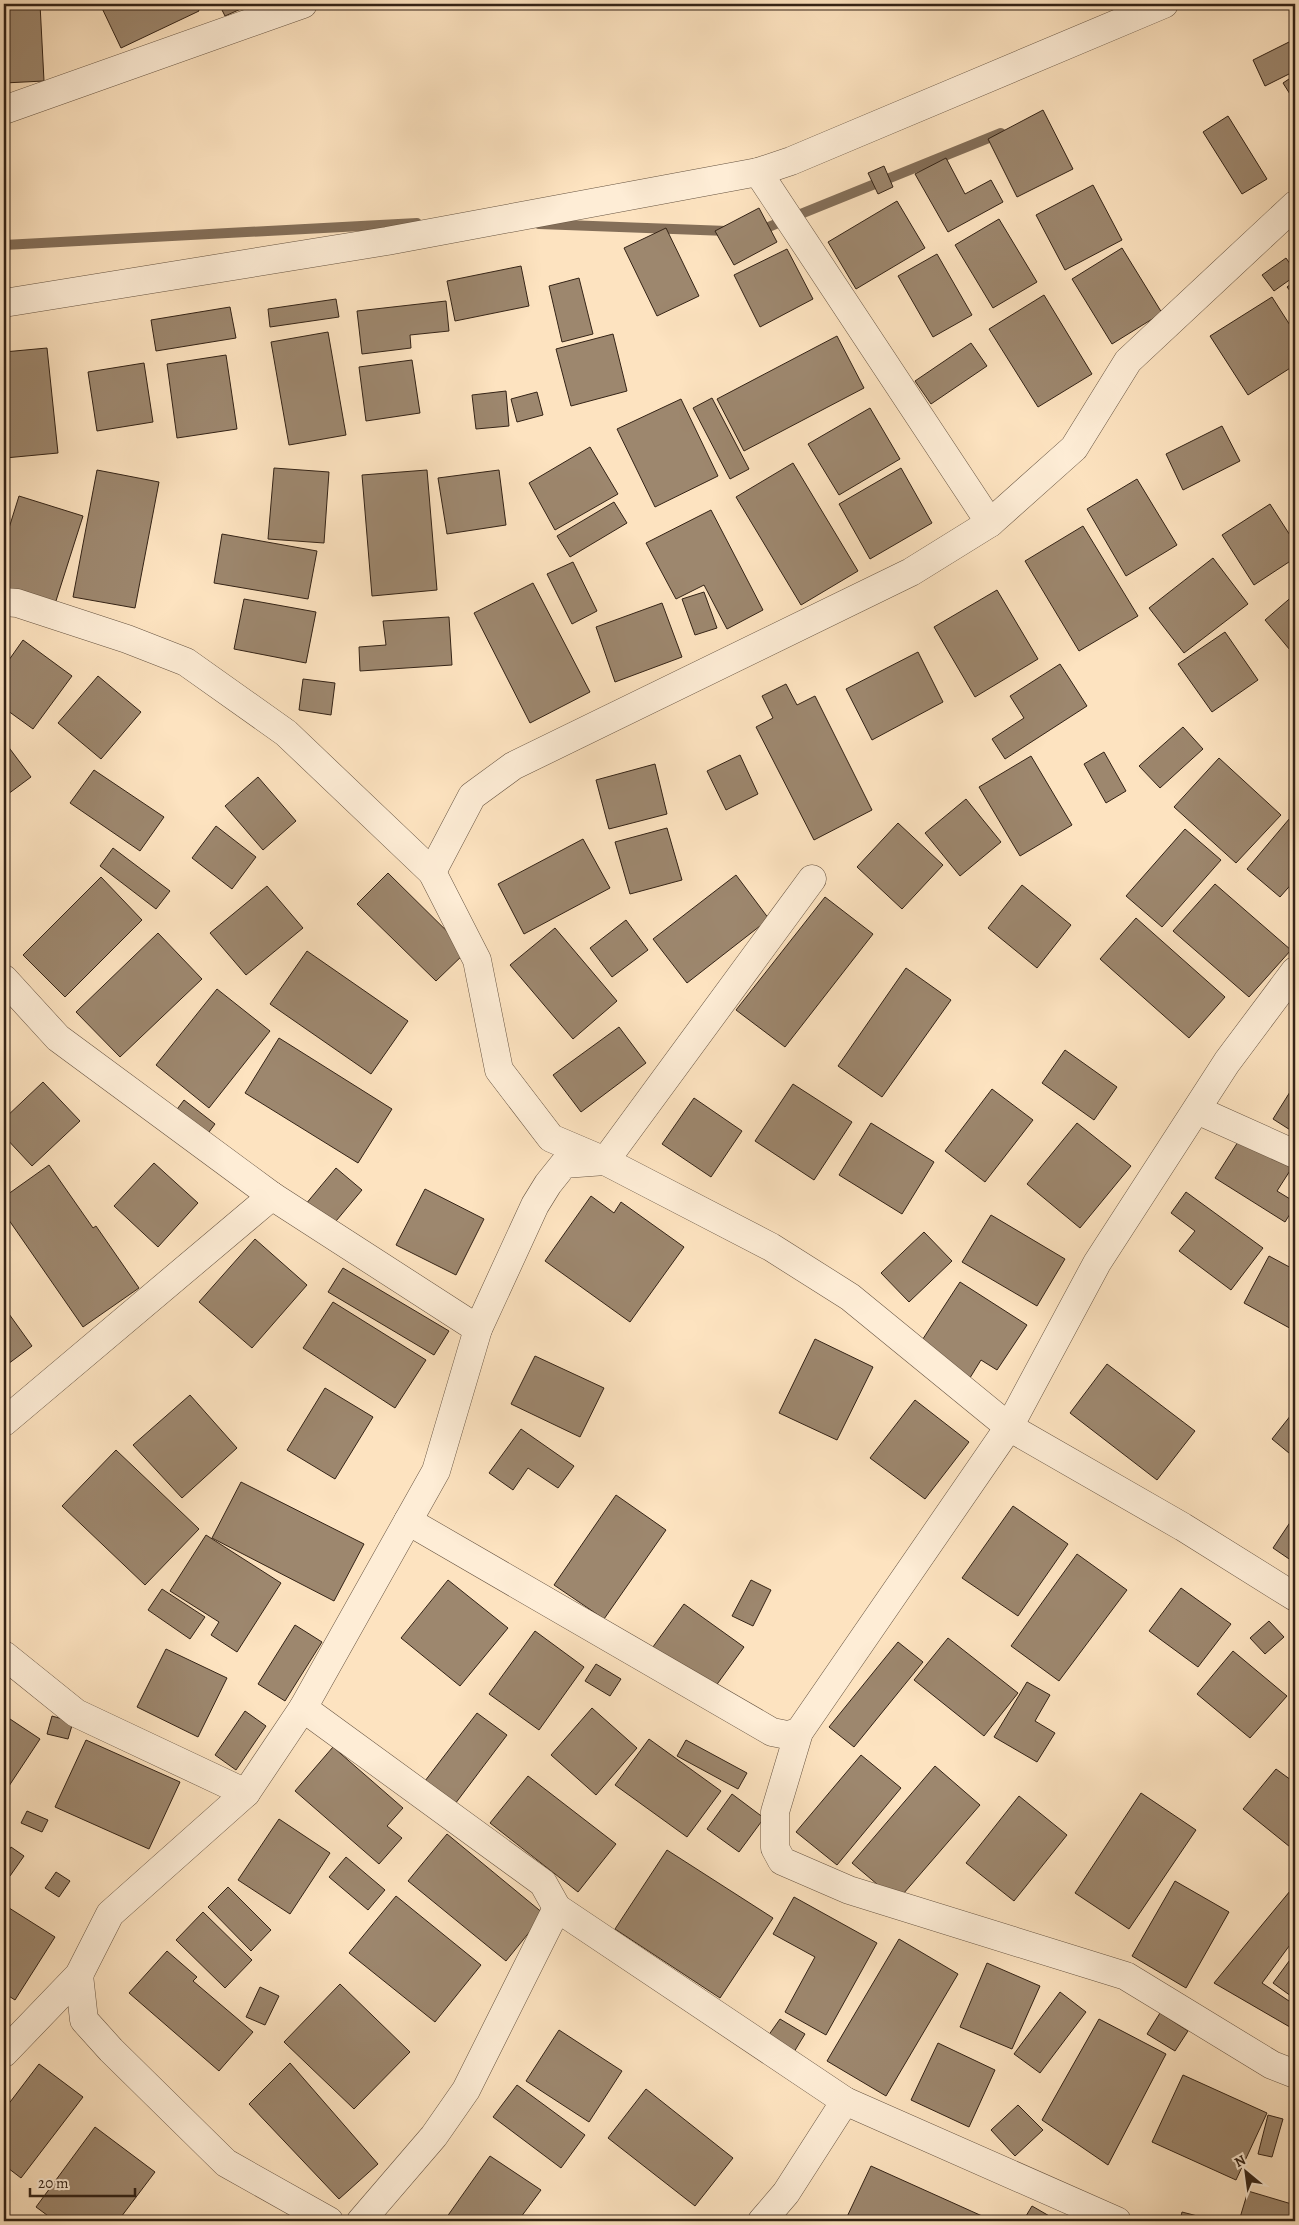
<svg xmlns="http://www.w3.org/2000/svg" width="1299" height="2225" viewBox="0 0 1299 2225" font-family="Alegreya,serif">
<rect width="100%" height="100%" fill="#fde3c0"/>
<filter id="stains"><feTurbulence type="fractalNoise" baseFrequency=".004" numOctaves="4"/><feColorMatrix values="0 0 0 0 .2 0 0 0 0 .09 0 0 0 0 .02 0 0 0 .5 -.17"/></filter>
<radialGradient id="worn" r=".72"><stop offset=".6" stop-color="#630" stop-opacity="0"/><stop offset="1" stop-color="#630" stop-opacity=".3"/></radialGradient>
<g fill="none" stroke-linecap="round" stroke-linejoin="round">
<g stroke="#846f59" stroke-width="10">
<path d="M539 224 727 231"/>
<path d="M756 232 1001 133"/>
<path d="M4 245 417 223"/>
</g>
</g>
<g fill="#9d876e" stroke="#342316">
<path d="M4 4H40L44 81 4 83Z"/>
<path d="M100 4H196L199 11 121 48Z"/>
<path d="M219 4H252L225 16Z"/>
<path d="M1295 39V71L1265 86 1253 60Z"/>
<path d="M1295 75V102L1283 83Z"/>
<path d="M1043 110 1073 169 1017 197 988 139Z"/>
<path d="M1228 116 1267 179 1242 194 1203 132Z"/>
<path d="M946 158 965 194 991 180 1003 202 948 232 915 174Z"/>
<path d="M884 166 893 187 878 194 868 173Z"/>
<path d="M1093 185 1122 240 1065 270 1036 215Z"/>
<path d="M897 201 925 248 856 289 828 242Z"/>
<path d="M759 208 777 242 734 265 715 231Z"/>
<path d="M999 219 1037 282 993 308 955 245Z"/>
<path d="M666 228 699 296 657 316 624 248Z"/>
<path d="M1122 248 1162 313 1112 344 1072 279Z"/>
<path d="M787 249 813 299 760 327 734 275Z"/>
<path d="M937 254 972 315 933 337 898 276Z"/>
<path d="M1286 258 1295 271V276L1274 291 1262 275Z"/>
<path d="M521 266 529 306 455 321 447 281Z"/>
<path d="M579 278 593 334 562 342 549 286Z"/>
<path d="M1295 281V297L1287 287Z"/>
<path d="M1044 295 1092 374 1038 407 989 329Z"/>
<path d="M1272 297 1295 333V365L1248 395 1210 336Z"/>
<path d="M336 299 339 317 270 327 268 309Z"/>
<path d="M446 301 449 331 410 335 411 348 362 354 357 311Z"/>
<path d="M230 307 236 338 156 351 151 320Z"/>
<path d="M328 332 346 435 289 445 271 342Z"/>
<path d="M613 334 627 391 571 406 556 349Z"/>
<path d="M837 336 864 388 744 451 717 399Z"/>
<path d="M971 343 987 366 931 404 915 381Z"/>
<path d="M47 348 58 453 5 458 4 352Z"/>
<path d="M226 355 237 429 177 438 167 364Z"/>
<path d="M412 360 420 413 366 421 359 367Z"/>
<path d="M144 363 153 422 97 431 88 372Z"/>
<path d="M506 391 509 426 476 429 472 395Z"/>
<path d="M537 392 543 415 517 422 511 399Z"/>
<path d="M712 398 749 469 730 479 693 408Z"/>
<path d="M681 399 718 476 655 507 617 429Z"/>
<path d="M870 408 900 459 839 495 808 444Z"/>
<path d="M1222 426 1240 461 1183 490 1166 454Z"/>
<path d="M590 447 618 494 555 530 529 483Z"/>
<path d="M793 463 858 571 801 605 736 497Z"/>
<path d="M274 468 329 472 324 543 268 539Z"/>
<path d="M901 468 932 523 870 559 839 504Z"/>
<path d="M97 470 159 482 135 608 73 597Z"/>
<path d="M427 470 437 590 372 596 362 475Z"/>
<path d="M499 470 506 525 447 534 438 478Z"/>
<path d="M1137 479 1177 545 1126 576 1087 509Z"/>
<path d="M19 496 83 516 55 604 4 588V544Z"/>
<path d="M614 502 627 523 570 557 557 536Z"/>
<path d="M1270 504 1295 543V558L1254 585 1222 535Z"/>
<path d="M711 510 763 610 727 629 704 585 676 599 646 543Z"/>
<path d="M1083 526 1138 616 1079 651 1025 561Z"/>
<path d="M222 534 317 551 308 599 214 583Z"/>
<path d="M1213 558 1248 604 1184 653 1149 608Z"/>
<path d="M573 562 597 611 572 624 547 574Z"/>
<path d="M533 583 590 692 530 723 474 613Z"/>
<path d="M997 590 1038 659 975 697 934 627Z"/>
<path d="M704 592 717 628 695 635 682 599Z"/>
<path d="M1295 594V656L1265 620Z"/>
<path d="M244 599 316 612 306 663 234 649Z"/>
<path d="M662 603 682 657 615 682 596 627Z"/>
<path d="M449 617 452 665 360 671 359 647 386 645 383 621Z"/>
<path d="M1225 632 1258 680 1212 712 1178 664Z"/>
<path d="M23 640 72 676 33 729 4 708V667Z"/>
<path d="M918 652 943 702 872 740 846 689Z"/>
<path d="M1060 664 1087 706 1005 759 992 739 1024 718 1010 696Z"/>
<path d="M98 676 141 712 101 759 58 723Z"/>
<path d="M303 679 335 683 331 715 299 710Z"/>
<path d="M786 684 797 705 815 696 872 810 814 840 756 727 773 718 762 696Z"/>
<path d="M1183 727 1203 749 1160 788 1139 766Z"/>
<path d="M4 741 31 777 4 797Z"/>
<path d="M1104 752 1126 791 1106 803 1084 764Z"/>
<path d="M740 755 758 794 726 810 707 771Z"/>
<path d="M1031 756 1072 825 1020 856 979 787Z"/>
<path d="M1219 758 1281 815 1236 863 1174 807Z"/>
<path d="M655 764 667 814 609 829 596 780Z"/>
<path d="M94 770 164 817 140 851 70 803Z"/>
<path d="M258 777 296 821 263 850 225 806Z"/>
<path d="M966 799 1001 842 960 876 925 833Z"/>
<path d="M1295 812V880L1280 897 1247 869Z"/>
<path d="M898 823 943 865 902 909 857 867Z"/>
<path d="M216 826 256 857 232 889 192 858Z"/>
<path d="M667 828 682 880 630 894 615 842Z"/>
<path d="M1185 829 1221 860 1162 927 1126 896Z"/>
<path d="M583 839 610 888 524 934 498 884Z"/>
<path d="M113 848 170 891 156 909 100 866Z"/>
<path d="M388 873 467 951 436 981 357 904Z"/>
<path d="M736 875 769 919 687 983 653 939Z"/>
<path d="M101 877 142 920 65 997 23 955Z"/>
<path d="M1215 884 1291 950 1249 997 1173 931Z"/>
<path d="M1022 885 1071 925 1037 968 988 928Z"/>
<path d="M267 886 303 928 246 975 210 933Z"/>
<path d="M825 897 873 934 785 1047 736 1010Z"/>
<path d="M1136 918 1225 997 1189 1038 1100 959Z"/>
<path d="M626 920 648 950 612 977 590 948Z"/>
<path d="M555 928 617 1001 573 1039 510 965Z"/>
<path d="M158 933 202 979 120 1057 76 1012Z"/>
<path d="M307 951 408 1021 371 1074 270 1004Z"/>
<path d="M906 968 951 1000 882 1097 838 1066Z"/>
<path d="M217 989 270 1031 209 1108 156 1065Z"/>
<path d="M619 1027 646 1063 581 1112 553 1075Z"/>
<path d="M279 1038 392 1109 358 1163 245 1093Z"/>
<path d="M1065 1050 1117 1087 1094 1120 1042 1083Z"/>
<path d="M43 1082 80 1121 32 1166 4 1136V1119Z"/>
<path d="M793 1084 852 1122 814 1180 755 1141Z"/>
<path d="M1295 1084V1133L1273 1119Z"/>
<path d="M992 1089 1033 1120 985 1182 945 1151Z"/>
<path d="M694 1098 742 1131 711 1177 662 1144Z"/>
<path d="M184 1100 215 1124 200 1144 169 1120Z"/>
<path d="M871 1123 934 1162 902 1214 839 1175Z"/>
<path d="M1077 1123 1131 1166 1080 1228 1027 1184Z"/>
<path d="M1243 1134 1293 1166 1277 1191 1295 1202V1206L1285 1222 1215 1178Z"/>
<path d="M154 1163 198 1203 158 1247 114 1206Z"/>
<path d="M49 1165 93 1228 96 1226 139 1288 83 1327 4 1213V1197Z"/>
<path d="M336 1168 362 1190 331 1227 305 1205Z"/>
<path d="M425 1189 484 1219 456 1275 396 1245Z"/>
<path d="M1186 1192 1263 1248 1231 1290 1179 1251 1195 1231 1171 1213Z"/>
<path d="M591 1196 614 1213 621 1202 684 1247 630 1322 545 1261Z"/>
<path d="M991 1215 1065 1259 1037 1306 962 1262Z"/>
<path d="M924 1232 952 1261 909 1302 881 1273Z"/>
<path d="M255 1239 307 1285 252 1348 199 1302Z"/>
<path d="M1269 1256 1295 1270V1331L1244 1303Z"/>
<path d="M343 1268 449 1331 434 1355 328 1292Z"/>
<path d="M960 1282 1027 1325 997 1370 981 1360 968 1381 917 1348Z"/>
<path d="M333 1302 426 1360 395 1408 303 1348Z"/>
<path d="M4 1307 32 1346 4 1367Z"/>
<path d="M815 1339 873 1367 837 1440 779 1413Z"/>
<path d="M535 1356 604 1388 580 1437 511 1404Z"/>
<path d="M1107 1364 1195 1431 1157 1480 1070 1413Z"/>
<path d="M325 1388 373 1417 335 1479 287 1450Z"/>
<path d="M190 1395 237 1448 182 1498 133 1445Z"/>
<path d="M915 1400 969 1442 925 1499 870 1458Z"/>
<path d="M1295 1410V1458L1272 1439Z"/>
<path d="M521 1429 574 1466 558 1488 528 1468 513 1490 489 1473Z"/>
<path d="M116 1450 199 1529 145 1585 62 1506Z"/>
<path d="M241 1482 364 1544 334 1601 212 1538Z"/>
<path d="M616 1495 666 1530 604 1619 554 1585Z"/>
<path d="M1013 1506 1068 1544 1018 1616 962 1578Z"/>
<path d="M1295 1515V1563L1273 1548Z"/>
<path d="M206 1535 281 1583 237 1652 211 1635 219 1622 170 1591Z"/>
<path d="M1077 1554 1127 1590 1059 1681 1011 1646Z"/>
<path d="M448 1580 508 1628 460 1686 401 1638Z"/>
<path d="M751 1580 771 1590 753 1626 732 1616Z"/>
<path d="M1181 1588 1231 1624 1198 1667 1149 1631Z"/>
<path d="M162 1589 205 1617 190 1639 148 1610Z"/>
<path d="M684 1604 744 1647 710 1694 650 1651Z"/>
<path d="M1269 1621 1284 1637 1265 1654 1250 1638Z"/>
<path d="M295 1625 322 1642 285 1701 258 1684Z"/>
<path d="M535 1631 584 1667 539 1730 489 1694Z"/>
<path d="M948 1638 1018 1693 984 1736 914 1680Z"/>
<path d="M898 1642 923 1662 854 1747 829 1727Z"/>
<path d="M166 1649 227 1678 198 1737 137 1707Z"/>
<path d="M1233 1651 1287 1696 1250 1738 1197 1694Z"/>
<path d="M596 1664 621 1679 610 1696 585 1681Z"/>
<path d="M1027 1682 1050 1695 1035 1721 1055 1733 1037 1762 994 1737Z"/>
<path d="M592 1708 637 1748 596 1795 551 1755Z"/>
<path d="M245 1711 266 1726 236 1770 215 1755Z"/>
<path d="M477 1713 507 1735 455 1804 425 1781Z"/>
<path d="M4 1715 40 1739 7 1789 4 1787Z"/>
<path d="M52 1716 73 1722 68 1739 47 1734Z"/>
<path d="M649 1739 721 1791 687 1837 615 1785Z"/>
<path d="M86 1740 180 1782 149 1849 55 1807Z"/>
<path d="M686 1740 747 1773 738 1789 677 1756Z"/>
<path d="M333 1747 403 1808 387 1826 402 1838 379 1864 295 1791Z"/>
<path d="M861 1755 901 1788 837 1865 796 1832Z"/>
<path d="M935 1766 980 1805 897 1901 852 1863Z"/>
<path d="M1276 1769 1291 1780 1295 1775V1851L1243 1809Z"/>
<path d="M528 1776 616 1844 578 1892 490 1823Z"/>
<path d="M1141 1793 1196 1830 1129 1929 1075 1893Z"/>
<path d="M732 1794 764 1818 739 1852 707 1829Z"/>
<path d="M1019 1796 1067 1835 1014 1901 966 1863Z"/>
<path d="M27 1811 48 1820 42 1832 21 1823Z"/>
<path d="M279 1819 330 1853 290 1914 238 1880Z"/>
<path d="M447 1834 544 1914 506 1961 408 1881Z"/>
<path d="M11 1847 24 1856 10 1876 4 1872V1858Z"/>
<path d="M667 1850 773 1918 720 1998 615 1929Z"/>
<path d="M346 1857 385 1890 368 1910 329 1877Z"/>
<path d="M56 1872 70 1881 59 1897 45 1888Z"/>
<path d="M1175 1881 1229 1912 1186 1988 1132 1956Z"/>
<path d="M1295 1885V1938L1262 1983 1295 2005V2030L1214 1983Z"/>
<path d="M228 1887 271 1930 251 1951 208 1907Z"/>
<path d="M396 1896 481 1965 435 2022 349 1953Z"/>
<path d="M794 1897 877 1943 826 2035 785 2012 815 1957 773 1934Z"/>
<path d="M6 1906 55 1937 15 2000 4 1993V1909Z"/>
<path d="M203 1912 252 1960 225 1988 176 1940Z"/>
<path d="M899 1939 958 1974 886 2096 827 2061Z"/>
<path d="M167 1951 197 1977 193 1981 253 2032 219 2071 129 1993Z"/>
<path d="M1295 1953V1999L1273 1983Z"/>
<path d="M987 1963 1040 1986 1012 2049 960 2027Z"/>
<path d="M340 1984 410 2052 354 2109 284 2042Z"/>
<path d="M260 1987 279 1996 265 2025 246 2017Z"/>
<path d="M1060 1992 1086 2012 1040 2073 1014 2054Z"/>
<path d="M1160 2013 1188 2031 1175 2051 1147 2034Z"/>
<path d="M780 2019 805 2034 794 2052 768 2036Z"/>
<path d="M1099 2019 1166 2054 1108 2165 1042 2120Z"/>
<path d="M559 2030 622 2071 589 2122 526 2081Z"/>
<path d="M938 2043 995 2070 969 2127 911 2100Z"/>
<path d="M290 2063 378 2164 339 2199 249 2104Z"/>
<path d="M39 2064 83 2097 21 2178 4 2165V2110Z"/>
<path d="M1183 2075 1267 2113 1236 2180 1152 2142Z"/>
<path d="M517 2085 585 2135 561 2168 493 2117Z"/>
<path d="M646 2089 733 2158 695 2206 608 2138Z"/>
<path d="M1018 2105 1043 2130 1015 2156 991 2130Z"/>
<path d="M1268 2115 1283 2119 1272 2157 1258 2154Z"/>
<path d="M95 2127 155 2172 118 2221H55L36 2207Z"/>
<path d="M490 2156 541 2190 518 2221H444Z"/>
<path d="M871 2166 991 2220V2221H845Z"/>
<path d="M1248 2191 1295 2205V2221H1239Z"/>
<path d="M1032 2206 1058 2221H1023Z"/>
<path d="M1182 2212 1213 2220V2221H1180Z"/>
</g>
<g fill="none" stroke-linecap="round" stroke-linejoin="round">
<g stroke="#665340" stroke-width="29">
<g id="minor">
<path d="M4 110 303 4"/>
<path d="M758 172 990 523"/>
<path d="M4 303 387 241 758 172 791 161 1164 4"/>
<path d="M4 602 17 603 127 639 186 662 286 733 432 872 477 960 499 1070 551 1138 605 1161 771 1247 850 1297 1009 1427 1183 1527 1295 1597"/>
<path d="M432 872 472 796 513 766 911 572 990 523 1074 448 1128 361 1295 205"/>
<path d="M1295 971 1227 1062 1097 1263 1009 1427 799 1732 775 1812V1848L782 1861 849 1890 1126 1976 1272 2065 1295 2074"/>
<path d="M4 979 58 1038 272 1196 478 1329"/>
<path d="M1197 1110 1295 1154"/>
<path d="M4 1422 272 1196"/>
<path d="M408 1521 772 1732 787 1735 799 1732"/>
<path d="M4 1655 76 1713 246 1793"/>
<path d="M303 1708 543 1883 557 1908 845 2101 1117 2221"/>
<path d="M79 1975 84 2020 111 2050 226 2163 329 2221"/>
<path d="M4 2053 79 1975 110 1914 246 1793 303 1708 436 1471 478 1329 535 1205 548 1184 564 1164 605 1161 812 879"/>
<path d="M361 2221 434 2136 466 2090 557 1908"/>
<path d="M762 2221 786 2193 845 2101"/>
</g>
</g>
<use href="#minor" stroke="#feedd6" stroke-width="28"/>
</g>
<rect width="1299" height="2225" fill="none" stroke="#fde3c0" stroke-width="20"/>
<rect x="5" y="5" width="1289" height="2215" fill="none" stroke="#342316" stroke-width="2.5"/>
<rect x="10" y="10" width="1279" height="2205" fill="none" stroke="#342316"/>
<g transform="translate(1246 2172) rotate(331)" stroke="#feedd6" stroke-width="4" paint-order="stroke">
<path d="M0-4L9 19L0 12L-9 19Z" fill="#342316"/>
<text y="-8" font-size="14" font-weight="bold" text-anchor="middle" fill="#342316">N</text>
</g>
<path d="M30 2188v8h105v-8" fill="none" stroke="#342316" stroke-width="2.5"/>
<text x="38" y="2188" font-size="15" fill="#342316" stroke="#feedd6" stroke-width="4" paint-order="stroke">20 m</text>
<rect width="100%" height="100%" filter="url(#stains)"/>
<rect width="100%" height="100%" fill="url(#worn)"/>
</svg>
